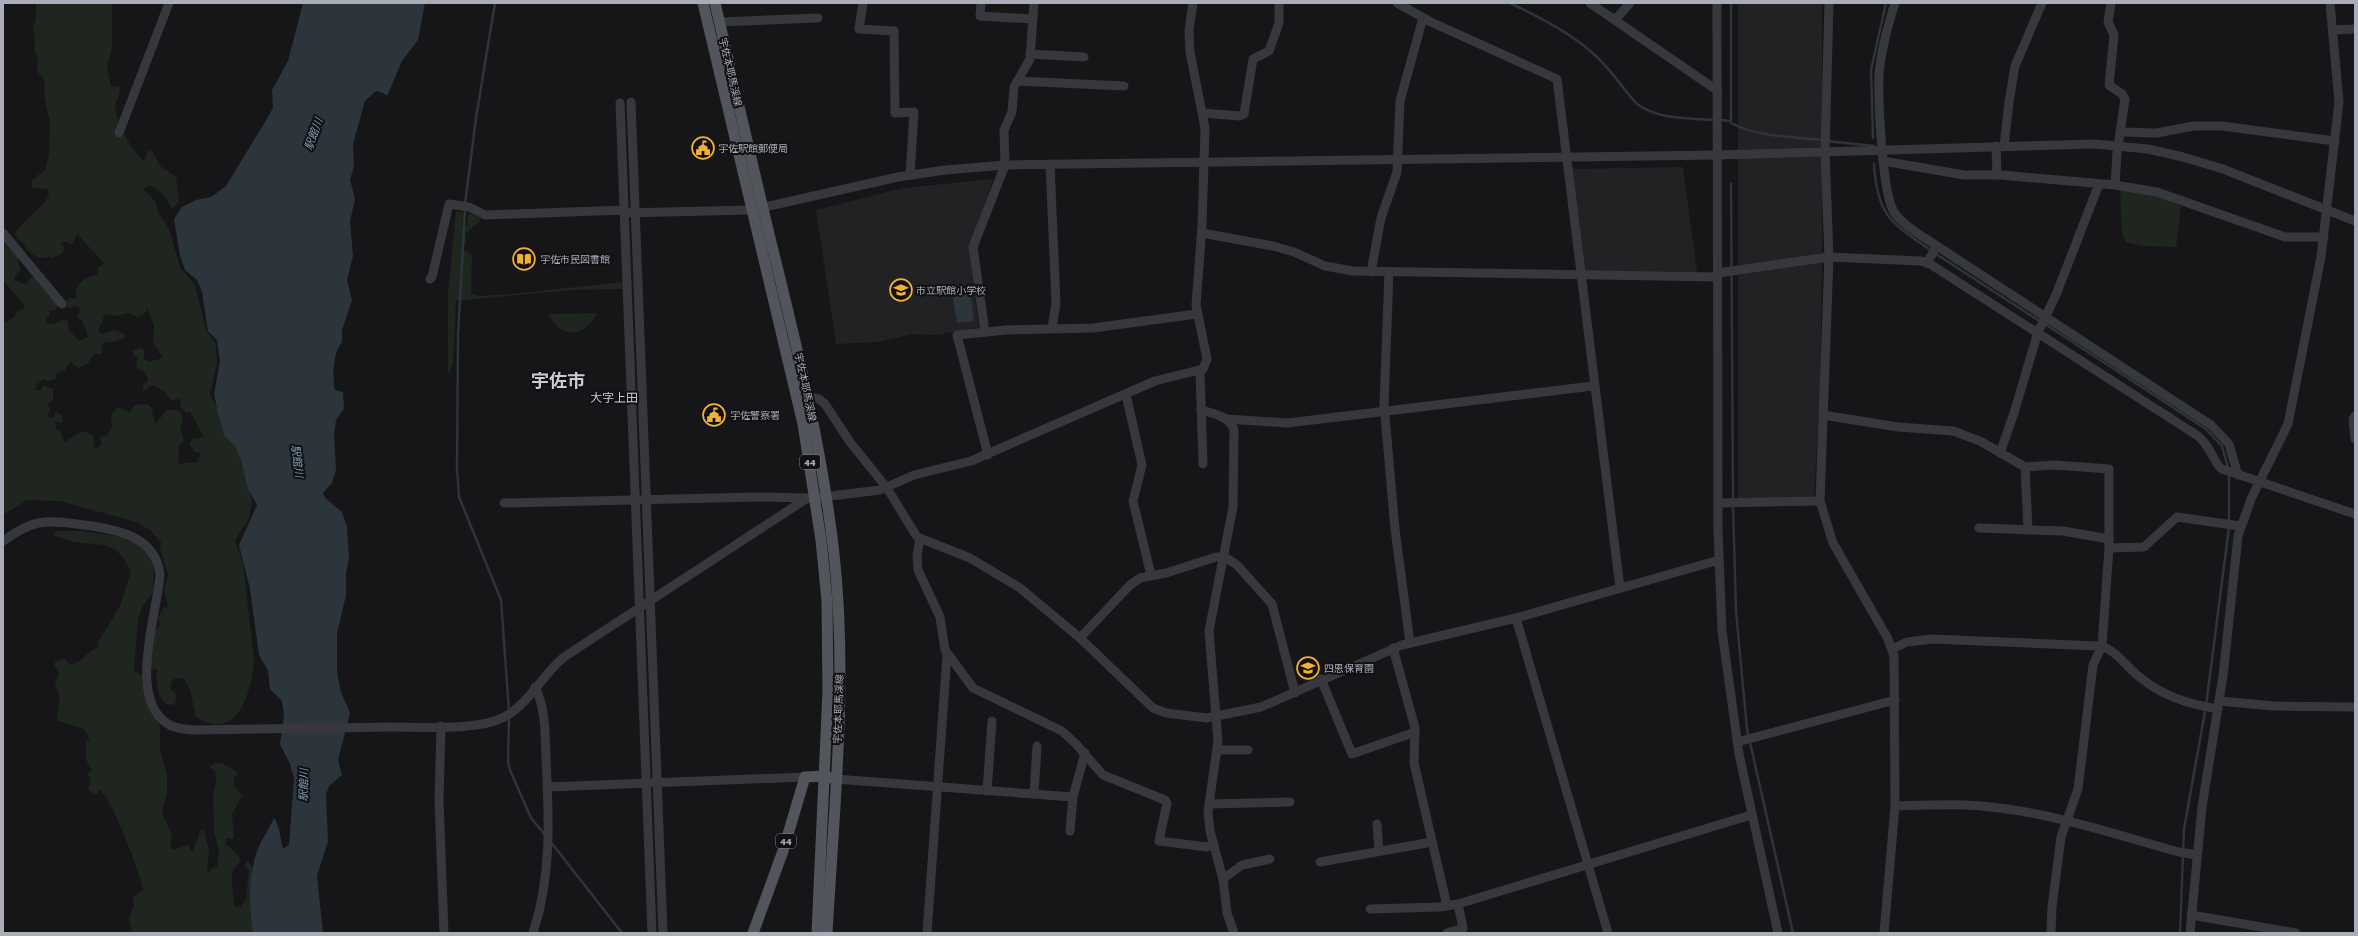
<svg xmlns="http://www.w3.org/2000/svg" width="2358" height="936" viewBox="0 0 2358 936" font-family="'Golos Text','Noto Sans JP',sans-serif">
<rect width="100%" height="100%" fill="#161618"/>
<g fill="#222225">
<path d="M1738 3H1822V267L1820 391 1814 497 1738 500Z"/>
<path d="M1683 167 1697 272 1583 271 1572 169Z"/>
<path d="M993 179 969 252 979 327 935 335 912 334 878 342 836 344 816 210 903 188Z"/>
</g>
<g fill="#1e261f" fill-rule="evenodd">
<path d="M36 3H112V48L107 67 111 86 120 87 118 99 115 104C114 118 132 152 144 161L148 150 153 152 160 166 176 177 179 201 173 209 161 192 150 185 143 189 155 201 158 212 169 229 180 267 195 285 206 330 216 344 217 363 210 394 237 446 252 501 249 518 235 541 243 564 254 659C252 691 238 744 196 717L190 690 184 679 177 678 172 680 170 689 177 694 175 704C158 710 155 680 157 670L155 668 152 670 149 669C146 653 149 635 161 624L158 619 163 608 168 607 164 590 168 575 160 549 161 542 150 530 136 522 60 501 27 500 3 515V323L14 318 17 312 24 308V304L3 281V239L22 258 17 260 21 269 14 277 15 281 26 284 31 277H36L58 306 55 311 50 310 49 316 46 319 47 323 54 324 64 319 68 322V328L78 341 88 337 82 320 77 317 81 309 76 306 68 308 64 302 69 298 76 299C73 285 85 277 97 275L98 268 104 263 77 234 72 244 61 241 64 247 63 253 52 258 49 256C40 263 25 251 23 242L19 241 15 236C15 226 44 207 49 195L47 189 32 188V180L45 170 49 155 50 121 44 96 45 81 37 71 38 60 34 48 35 40 33 27 36 20ZM147 307 154 326 153 342 163 358 148 362 144 358V350L140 348 133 350V355L138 358 136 367C142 371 149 373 148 381L143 385V390H147L150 386 154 385 165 392 171 400 180 399 181 407 186 413 190 412 204 437 192 439 189 444 195 452 201 453 197 462 185 463 181 465 178 463 179 445 184 442 180 425 183 420 180 411 167 409 156 424 152 415 153 410 147 404 135 405 129 412 119 407C111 411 109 418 113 425L107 436 99 437 102 443 98 448 94 447 93 435 82 431 65 442 60 431 56 429 55 422 62 423 63 420 62 415 56 412 53 418 47 417 50 409 48 405 53 400V389L43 385 40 391 35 390 36 385 44 379 46 381 55 380 57 373 65 370 70 362 79 368 87 364 95 354H102V348L100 347 105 341 109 343 125 338V334L115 330 101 334 98 329 102 324 104 314 117 316 128 313 138 317 146 312Z"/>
<path d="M2120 189 2160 197 2181 206 2176 247 2141 246 2126 242 2122 234Z"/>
<path d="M456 211 463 213 462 226H467L468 213 480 218V221L465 234 466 242 460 248 472 255 471 294 479 296 512 294 623 282 622 289 571 290 456 301 453 364 448 375V294Z"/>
<path d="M597 313C585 339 561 339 548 314Z"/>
<path d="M55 531H81L131 538 126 540 144 545 153 556V593L143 605 138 619 134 671 150 680 160 728V749L167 775V793L162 812 172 836 170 843 172 850 188 845 191 850 193 851 200 831 204 829 209 851 207 874 213 868 217 867 219 853 214 830 213 793 216 783 215 771 209 767C220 757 228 768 237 772V776L234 777V786L242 796 232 814 234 837 232 839 226 838V844C253 868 233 858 232 878 232 887 233 898 235 907H240L246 899 249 870 244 865 248 861 254 871 258 933H132L129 919 134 905 132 898 143 890C140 873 112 798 100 790L96 795 88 790 91 779 87 774 92 770 86 760V741L90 740 84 729 59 721 57 717 60 698 55 684 59 673 54 665 55 662 64 658 70 665C82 663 86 651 99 647L97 644 120 606 131 572C117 541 106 546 75 542 68 541 61 538 54 535Z"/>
</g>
<g fill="#2c353c">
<path d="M303 3H425L418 40 402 61 387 96 383 93 376 91 365 101 353 144 354 166 350 180 355 199 350 221 353 256 347 280 352 300 342 330V342C333 352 332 377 335 390L343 392 344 409 336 420 334 435 336 471 332 483 323 493 326 499 342 512 347 527 349 557 346 574V595L337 634V673L341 692 350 713 338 760 342 775 329 786 326 795 328 841 317 876 323 933H253C249 906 248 875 258 849 262 839 269 829 274 818 280 826 280 839 283 849L289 845 294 779 290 764 280 744 284 716 282 701 270 689 268 671 259 655 250 589 239 545 257 505 248 489 241 460 235 446 225 437 218 413 214 394 220 361 217 340 208 331 202 292 197 280 185 270 180 255 174 219 182 207 196 200 211 197 226 186 265 122 273 108 272 90 288 61Z"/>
<path d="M970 290 974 321 957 323 952 293Z"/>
</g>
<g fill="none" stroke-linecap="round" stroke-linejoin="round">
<g stroke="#2c353c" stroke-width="2.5">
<path d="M1510 3C1539 17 1573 34 1597 57 1612 71 1623 89 1637 104 1659 120 1688 118 1715 120"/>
<path d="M1720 120 1731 121"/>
<path d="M1731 120V3"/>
<path d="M1731 123C1758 137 1793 137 1823 140"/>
<path d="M1873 138 1871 70 1886 3"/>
<path d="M1827 141 1874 146"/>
<path d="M1874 164C1877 216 1891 223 1932 251"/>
<path d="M1731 184 1733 500"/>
<path d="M465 204 476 118 495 3"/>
<path d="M465 209 458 336 457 469 459 497 501 600 509 711"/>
<path d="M1936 254 2041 322"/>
<path d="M2045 324 2206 429 2222 446 2228 468"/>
<path d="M2229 473V522"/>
<path d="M1733 505 1736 611 1747 729 1793 933"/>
<path d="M509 716 508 762 510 770 531 818 546 836"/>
<path d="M550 841 622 933"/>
<path d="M2180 933 2184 829 2206 706 2229 527"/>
</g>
<g stroke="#37383d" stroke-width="9">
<path d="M863 3 859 29 894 31 895 113 914 112 910 175"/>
<path d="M981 3 980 16 1033 19"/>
<path d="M1397 3 1431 22 1557 79 1620 588"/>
<path d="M1590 3 1718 91"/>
<path d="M1717 3 1718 530 1722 631 1739 754 1778 933"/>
<path d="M1829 3 1825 152 1829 257 1820 501 1833 543 1888 639 1894 656 1895 806 1884 933"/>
<path d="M1895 3C1888 25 1881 51 1879 74 1878 99 1882 193 1894 212 1904 227 1923 236 1937 246L1927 263"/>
<path d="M2111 3 2108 22 2114 35 2109 85 2122 94 2125 99 2117 153 2115 185"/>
<path d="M1615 20 1630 3"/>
<path d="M720 22 818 18"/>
<path d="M2333 30 2355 29"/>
<path d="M1030 54 1084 57"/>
<path d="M1017 81 1124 86"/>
<path d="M631 102 663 933"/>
<path d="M620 103 652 933"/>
<path d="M1203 113 1240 116 1244 114 1253 59 1269 51 1279 23V3"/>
<path d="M2122 132 2156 133 2194 126H2222L2335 141"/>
<path d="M119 133 169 3"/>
<path d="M1996 146 1997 175"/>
<path d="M2004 146 2009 102 2015 66 2042 3"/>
<path d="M1883 161 1964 175H2001L2115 185 2157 192 2285 237H2324"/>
<path d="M1050 164 1056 303 1052 328"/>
<path d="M624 213 751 210 898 177 945 170 1005 165 1717 155 2094 144 2148 149 2183 157 2223 169 2355 221"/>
<path d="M3 233 62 304"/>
<path d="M1202 233 1273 246 1294 252 1325 266 1353 271 1718 277"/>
<path d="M1937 246 2211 425 2229 444 2238 475"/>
<path d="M1371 272 1381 218 1397 172 1400 101 1423 18"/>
<path d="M1389 272 1384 405 1395 529 1410 643"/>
<path d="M1718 273 1829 257 1921 261 1930 264 2198 436C2210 445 2215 465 2222 469L2355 514"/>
<path d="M430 279 432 277 449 204 469 207 485 215 624 210"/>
<path d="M985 332 973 247 1005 165 1004 130 1012 112 1014 87 1030 59 1034 3"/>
<path d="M1200 371 1203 464"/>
<path d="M1126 395 1142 465 1133 501 1151 575"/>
<path d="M809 397 819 399 825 404 850 442 887 488 917 537 970 558 1020 588 1080 638 1153 708 1166 713 1207 718 1261 707 1402 645 1516 618 1719 560"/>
<path d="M1201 410C1213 413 1231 417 1234 430L1233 507 1209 631 1218 741 1208 812 1210 831 1223 879 1227 913 1234 933"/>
<path d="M1823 415 1898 427 1953 431 1980 441 2025 467 2028 530"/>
<path d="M2355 416 2353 419 2355 439"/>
<path d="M1226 419 1288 423 1593 386"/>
<path d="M2000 453 2014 413 2038 332 2056 295 2099 184"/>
<path d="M988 455 957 335 1006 330 1093 328 1197 314"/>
<path d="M2025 467 2055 465 2109 469V548L2102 646 2093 665 2078 789 2061 837 2052 907 2051 933"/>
<path d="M504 503 756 497 808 498"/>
<path d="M1718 503 1820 501"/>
<path d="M1979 528 2063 531 2109 539"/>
<path d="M920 539 917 555 918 570 940 617 945 650 973 688 1062 731 1076 744 1103 775 1165 800 1167 803 1159 841 1207 847 1214 844"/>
<path d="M3 541C14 533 25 526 38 523 53 520 69 523 84 525 116 529 156 536 160 575 157 614 127 699 168 724 175 729 185 729 194 730 260 729 326 728 392 727 422 727 478 731 504 717 529 704 542 675 564 657L806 499 880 490 914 475 971 461 1155 381 1203 369 1207 359 1196 305 1202 226 1205 128 1190 52 1189 30 1193 3"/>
<path d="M2109 548 2144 547 2177 517 2240 526"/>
<path d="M1516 618 1608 933"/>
<path d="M1080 638 1130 585 1140 578 1166 573 1216 557H1225L1237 565 1272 604 1295 693"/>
<path d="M1393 648 1415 728 1414 763 1447 906"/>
<path d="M1892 649 1907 642 1932 639 2099 646C2117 649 2127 669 2142 679 2165 697 2189 704 2218 709"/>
<path d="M1321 679 1352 754 1415 732"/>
<path d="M2219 701 2274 706 2355 707"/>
<path d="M441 726 439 800 444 933"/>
<path d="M1737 742 1895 700"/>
<path d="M1217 750H1248"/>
<path d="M835 779 1073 797"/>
<path d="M547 787 805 777"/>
<path d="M987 791 992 721"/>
<path d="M1034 794 1037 746"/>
<path d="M1209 804 1290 802"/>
<path d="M1895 806C1929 805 1965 803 1999 808 2060 815 2120 836 2179 852L2197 855"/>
<path d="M1377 824 1379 851"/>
<path d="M1070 831 1073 797 1085 753"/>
<path d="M1320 862 1432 842"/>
<path d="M1223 879 1242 865 1270 859"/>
<path d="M1370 909 1439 907 1458 904 1751 815"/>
<path d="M2191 915 2296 933"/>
<path d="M533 933C552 875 549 818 546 758 545 734 546 709 535 687"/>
<path d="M927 933 947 655"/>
<path d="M1447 933 1463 928 1458 904"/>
<path d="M2190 933 2202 807 2223 676 2238 536 2251 499 2288 424 2321 257 2339 102 2330 3"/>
</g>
<g stroke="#53555c" stroke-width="11">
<path d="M703 3 803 424 821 540 827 601 828 691 817 933"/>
<path d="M715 3C734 82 751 160 770 238 796 343 822 447 834 554 848 679 834 808 827 933"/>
<path d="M753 933 783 851 805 777 825 776 831 778"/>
</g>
</g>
<defs>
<g id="civic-ring" transform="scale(1.15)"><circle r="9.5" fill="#111113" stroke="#f2b134" stroke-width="1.5"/><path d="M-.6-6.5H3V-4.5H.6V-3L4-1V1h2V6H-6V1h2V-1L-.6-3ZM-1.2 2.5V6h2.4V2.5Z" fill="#f2b134"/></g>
<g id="library-ring" transform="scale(1.15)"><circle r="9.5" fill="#111113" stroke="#f2b134" stroke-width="1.5"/><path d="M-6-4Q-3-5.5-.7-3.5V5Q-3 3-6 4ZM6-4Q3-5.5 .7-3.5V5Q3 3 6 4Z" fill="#f2b134"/></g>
<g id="school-ring" transform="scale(1.15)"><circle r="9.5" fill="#111113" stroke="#f2b134" stroke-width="1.5"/><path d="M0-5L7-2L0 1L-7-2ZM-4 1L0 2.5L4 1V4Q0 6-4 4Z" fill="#f2b134"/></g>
</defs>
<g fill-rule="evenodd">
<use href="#civic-ring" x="703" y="148"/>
<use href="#library-ring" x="524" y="259"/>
<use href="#school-ring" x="901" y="290"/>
<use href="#civic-ring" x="714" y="415"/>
<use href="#school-ring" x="1308" y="668"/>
</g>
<g text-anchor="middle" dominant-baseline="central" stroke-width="4" stroke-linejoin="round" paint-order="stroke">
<g fill="#111113" stroke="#7b7e86" stroke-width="1">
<rect x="800" y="455" width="20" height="14" rx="3"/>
<rect x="776" y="834" width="20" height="14" rx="3"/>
</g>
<g font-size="9" font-weight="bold" fill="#a8adb8">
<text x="810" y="462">44</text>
<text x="786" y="841">44</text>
</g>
<g font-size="10" fill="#a8adb8" stroke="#111113">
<text transform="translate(731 72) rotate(77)">宇佐本耶馬渓線</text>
<text transform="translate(806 387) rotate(78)">宇佐本耶馬渓線</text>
<text transform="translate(838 709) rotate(-88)">宇佐本耶馬渓線</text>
</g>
<g font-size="10" fill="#a8adb8" stroke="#111113" text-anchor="start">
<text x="718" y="148">宇佐駅館郵便局</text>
<text x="540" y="259">宇佐市民図書館</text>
<text x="916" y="290">市立駅館小学校</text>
<text x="730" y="415">宇佐警察署</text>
<text x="1324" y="668">四恩保育園</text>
</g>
<g font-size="11" font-style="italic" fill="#7f9bb3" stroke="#111113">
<text transform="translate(313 134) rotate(-70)">駅館川</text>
<text transform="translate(298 461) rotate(83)">駅館川</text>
<text transform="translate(303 785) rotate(-89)">駅館川</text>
</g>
<g font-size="12" fill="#c9ccd4" stroke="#111113">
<text x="614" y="397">大字上田</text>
</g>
<g font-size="18" font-weight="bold" fill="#c9ccd4" stroke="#111113">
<text x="558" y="380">宇佐市</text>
</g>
</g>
<rect width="2358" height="936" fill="none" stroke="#a8adb8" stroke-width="8"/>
</svg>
